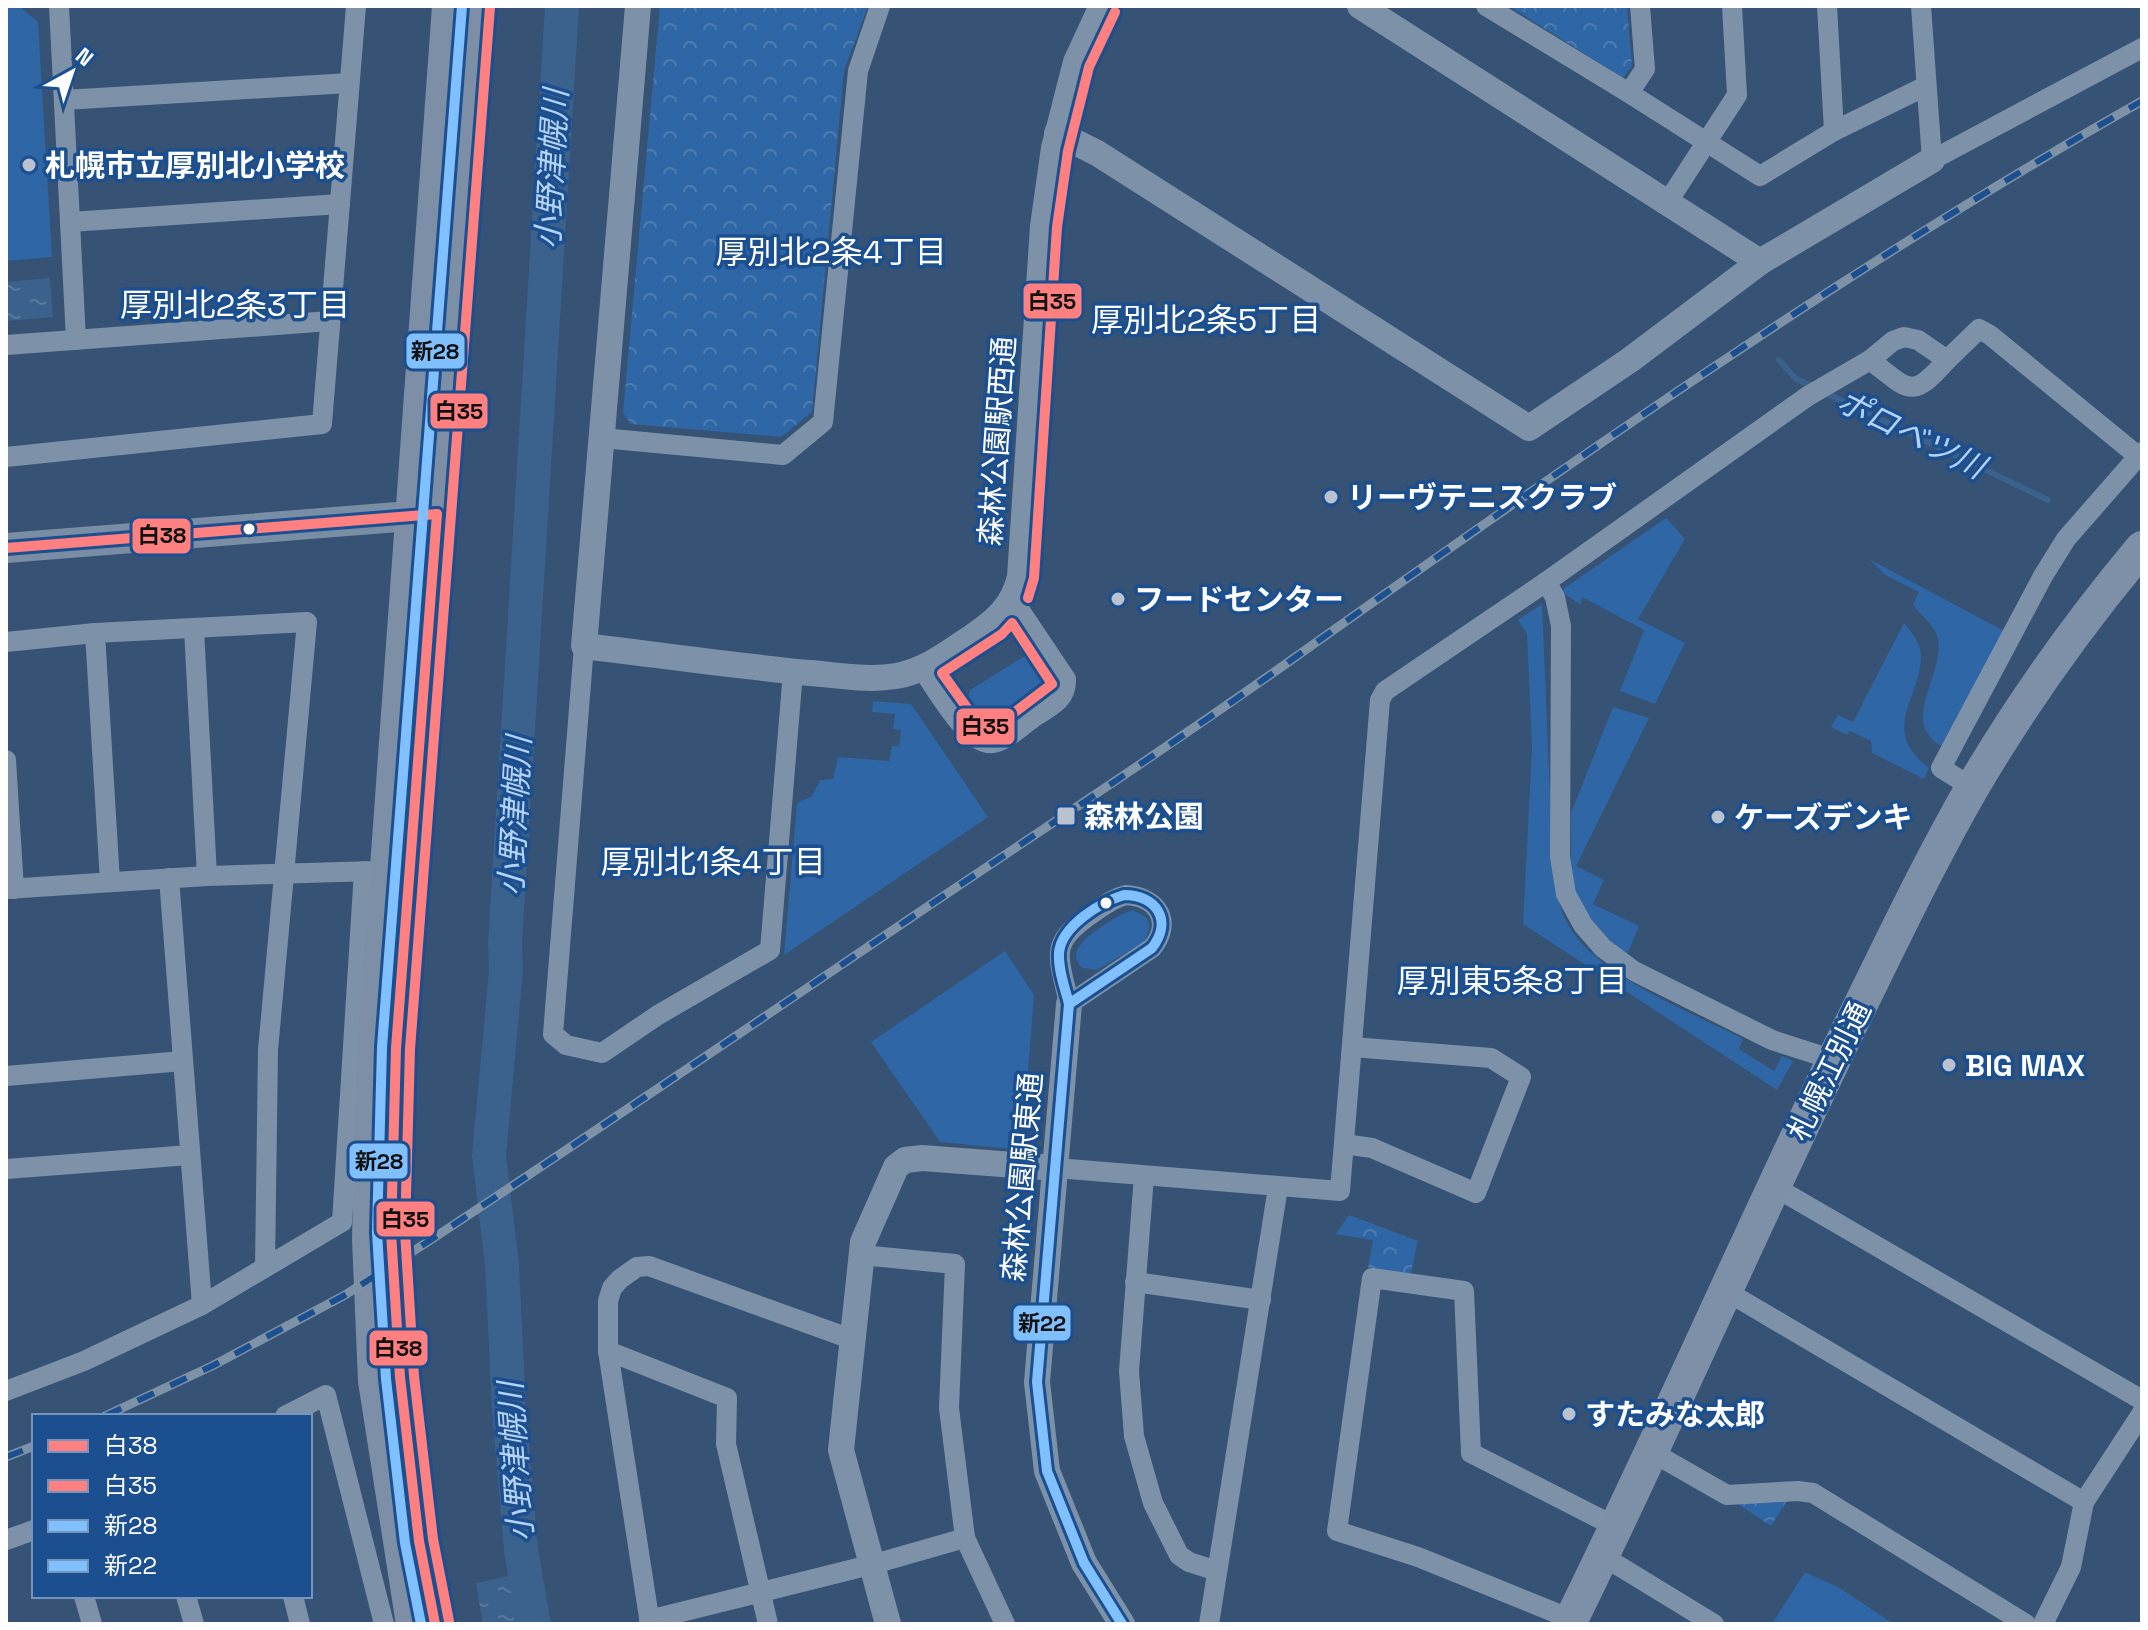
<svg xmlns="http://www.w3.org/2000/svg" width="2148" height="1630" viewBox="0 0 2148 1630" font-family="'Space Grotesk','Noto Sans JP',sans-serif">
<defs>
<pattern id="park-crowns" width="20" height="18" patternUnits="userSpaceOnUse" patternTransform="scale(2)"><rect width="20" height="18" fill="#2f66a5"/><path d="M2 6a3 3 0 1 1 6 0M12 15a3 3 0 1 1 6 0" fill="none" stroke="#4e7db2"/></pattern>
<pattern id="water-ripples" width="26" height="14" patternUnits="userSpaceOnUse" patternTransform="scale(2)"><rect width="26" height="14" fill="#3b618d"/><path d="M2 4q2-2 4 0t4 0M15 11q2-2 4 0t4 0" fill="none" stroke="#58799e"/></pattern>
</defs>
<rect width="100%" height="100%" fill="#365274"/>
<g fill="#2f66a5">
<path d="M6 6H19L38 22 52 257 6 261Z"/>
<path d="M1666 518 1685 539 1638 619 1685 643 1655 704 1620 691 1644 630 1582 597 1581 605 1566 595 1563 589Z"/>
<path d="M1869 559 2006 632 1944 747C1897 724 1945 675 1938 639 1934 623 1921 617 1913 604L1919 592 1887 576Z"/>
<path d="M1542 604 1553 867C1555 888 1559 908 1569 926 1597 976 1693 1013 1743 1039L1739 1049 1774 1071 1782 1056 1793 1061 1777 1090 1523 924 1532 748 1527 634 1518 620Z"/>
<path d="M1904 623C1912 633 1921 643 1921 656 1920 701 1879 730 1929 768L1924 779 1872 753 1871 741 1850 731 1847 735 1831 727 1838 715 1853 722Z"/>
<path d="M1025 656 1038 659C1046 671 1053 678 1044 692L994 726H981L967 705 970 690Z"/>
<path d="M873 701 911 704 988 817 784 955 797 803 812 796 820 780 833 779 838 757 889 761 892 746H899L901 730 893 729 895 714 872 712Z"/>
<path d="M1613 707 1649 718 1576 866 1604 880 1593 904 1639 926 1626 957 1596 930 1573 887 1571 861V813Z"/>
<path d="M1133 910 1147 918 1150 927 1144 942 1097 970 1082 968C1078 963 1074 958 1077 951 1080 938 1120 913 1133 910Z"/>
<path d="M1005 951 1034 995 1023 1135 1018 1145 1012 1149 940 1142 871 1042Z"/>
<path d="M1805 1572 1838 1587 1894 1624H1772Z"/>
</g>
<g fill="url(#park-crowns)">
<path d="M660 6H868L844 71 812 412 781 437 631 424 623 413Z"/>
<path d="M1509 6H1627L1632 66 1623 78Z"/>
<path d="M1349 1215 1418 1241 1410 1277 1368 1268 1373 1240 1336 1234Z"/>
<path d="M1790 1496 1771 1526 1738 1504Z"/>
</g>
<g fill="url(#water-ripples)">
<path d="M50 278 53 317 6 321V282Z"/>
<path d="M537 1570 546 1624H483L476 1583Z"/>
</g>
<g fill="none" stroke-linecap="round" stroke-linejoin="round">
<g stroke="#3b618d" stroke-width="6">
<path d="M1779 360 1796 379 1814 387"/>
<path d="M1824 392 2048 500"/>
</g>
<path stroke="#3b618d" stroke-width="34" d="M534 1624 521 1550 509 1409 502 1265 489 1156 506 970 505 944 562 6"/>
<g stroke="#7d92a8" stroke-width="20">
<path d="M59 6 76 340"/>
<path d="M1486 6 1629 93 1760 176 1834 131 1926 86"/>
<path d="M1827 6 1834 131"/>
<path d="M1921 6 1932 160 2142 48"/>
<path d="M1629 93 1645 69 1640 6"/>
<path d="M64 100 349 83"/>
<path d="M1667 203 1737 95 1732 6"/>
<path d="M70 222 340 204"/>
<path d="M6 345 330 321"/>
<path d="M1870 360C1909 390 1911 401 1947 360"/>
<path d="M602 438 783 455 823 422 858 71 880 6"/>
<path d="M6 457 322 424 356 6"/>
<path d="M1546 582 1555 597 1561 626 1560 857 1566 894 1583 925 1603 948 1634 971 1772 1040 1834 1060"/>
<path d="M194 629 207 876"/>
<path d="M95 633 110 882"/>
<path d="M6 642 95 633 307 622 268 1050 265 1267"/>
<path d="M584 646 553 1034 566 1045 602 1053 658 1015 770 950 793 672"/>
<path d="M922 669C936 688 968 748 994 743 1008 740 1024 724 1036 716 1052 706 1067 699 1066 679L1013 600"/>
<path d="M6 760 14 889"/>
<path d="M1973 788 1941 768 2043 576 2066 539 2142 452"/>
<path d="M169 878 202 1305"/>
<path d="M6 889 207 876 375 871"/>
<path d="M1126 895C1158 897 1173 922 1152 948L1069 1004C1059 955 1047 944 1093 913 1103 906 1113 898 1126 895Z"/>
<path d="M6 1076 183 1061"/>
<path d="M1344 1144 1372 1148 1476 1193 1521 1077 1491 1058 1352 1047"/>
<path d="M1056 1168 1340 1191 1380 700 1385 691 1546 582 1808 396 1870 360 1893 341 1904 337 1918 340 1947 360 1979 329 1990 335 2138 456"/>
<path d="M6 1169 190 1155"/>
<path d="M1144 1176 1129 1371 1134 1436 1153 1503 1179 1555 1189 1562 1217 1571"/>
<path d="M1773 1186 2142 1400"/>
<path d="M861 1255 955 1264 949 1408 965 1538 1005 1624"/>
<path d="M1135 1282 1261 1300"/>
<path d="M1726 1291 2084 1502"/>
<path d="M608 1351 727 1398 726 1444 768 1624"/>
<path d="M6 1391 84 1361 202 1305 342 1222 364 871"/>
<path d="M285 1416 326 1395 384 1624"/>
<path d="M1650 1451 1727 1495 1798 1491 1813 1493 2026 1624"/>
<path d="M6 1540 34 1530"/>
<path d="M1601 1555 1714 1624"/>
<path d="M84 1596 92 1624"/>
<path d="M186 1596 194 1624"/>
<path d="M293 1596 300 1624"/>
<path d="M1571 1619 1418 1557 1337 1531 1372 1278 1464 1291 1471 1453 1614 1526"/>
<path d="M649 1620 874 1564 965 1538"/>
<path d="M650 1624 608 1351V1301L612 1288 620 1279 637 1267 649 1266 854 1340"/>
<path d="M1209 1624 1278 1187"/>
<path d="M2043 1624 2071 1567 2084 1502 2142 1413"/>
</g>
<g stroke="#7d92a8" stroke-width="26">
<path d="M638 6 584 646C659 655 735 666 810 673 838 675 868 681 896 676 925 671 948 653 972 637 996 621 1013 606 1020 577L1043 226 1054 148 1076 62 1102 6"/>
<path d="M1360 6 1760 262"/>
<path d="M1057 133 1097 153 1529 428 1630 360 1760 262 1932 160"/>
<path d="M1069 1004 1037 1382 1047 1471 1084 1563 1122 1624"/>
<path d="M888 1624 841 1450 863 1242 896 1167 905 1160 922 1158 1056 1168"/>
</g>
<path stroke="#798da4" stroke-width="30" d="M6 548 435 514"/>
<g stroke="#7d8ea7" stroke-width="32">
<path d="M412 1624 374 1381 368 1239 373 1048 448 6"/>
<path d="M435 1624 419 1541 400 1377 391 1232 396 1048 476 6"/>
</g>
<path stroke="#7e90a7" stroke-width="34" d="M1569 1624C1669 1422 1757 1215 1857 1012 1894 937 1930 861 1972 788 2022 703 2079 623 2142 548"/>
<g stroke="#7e92a7" stroke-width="9">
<g id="rail">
<path d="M105 1416 212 1366 345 1295 429 1241C596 1131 761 1019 927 907 1047 826 1169 747 1287 663 1565 466 1845 269 2142 101"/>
<path d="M6 1457 34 1446"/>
</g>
</g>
<use href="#rail" stroke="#1b4f8f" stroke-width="6" stroke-dasharray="18" stroke-linecap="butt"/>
<g stroke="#1b4f8f" stroke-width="16">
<g id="bus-1">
<path d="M6 548 437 514"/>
<path d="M435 1624 419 1541 400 1377 391 1232 396 1048 437 514"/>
</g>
</g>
<g stroke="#1b4f8f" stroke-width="16">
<g id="bus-2">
<path d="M1028 598 1034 578 1057 227 1068 151 1089 67 1115 12"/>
<path d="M1012 623 1052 684 991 730 977 722 942 673 1002 634Z"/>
<path d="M449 1621 433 1539 414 1376 405 1232 410 1049 490 7"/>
</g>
</g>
<g stroke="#1b4f8f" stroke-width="16">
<path id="bus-3" d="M421 1624 405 1543 386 1379 377 1232 382 1047 462 6"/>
</g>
<g stroke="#1b4f8f" stroke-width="16">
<g id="bus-4">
<path d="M1124 895C1157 895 1173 921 1152 948L1069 1004C1065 988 1058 970 1059 953 1061 926 1101 902 1124 895Z"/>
<path d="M1069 1004 1037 1382 1047 1471 1084 1563 1122 1624"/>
</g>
</g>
<use href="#bus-1" stroke="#ff8080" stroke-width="10"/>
<use href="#bus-2" stroke="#ff8080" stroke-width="10"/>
<use href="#bus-3" stroke="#80c0ff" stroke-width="10"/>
<use href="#bus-4" stroke="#80c0ff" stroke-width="10"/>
</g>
<g fill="#b9c2ce" stroke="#1b4f8f" stroke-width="3">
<circle cx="29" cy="165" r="8"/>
<circle cx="1331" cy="497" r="8"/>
<circle cx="1118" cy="599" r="8"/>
<rect x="1056" y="806" width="20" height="20" rx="4"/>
<circle cx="1718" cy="817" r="8"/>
<circle cx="1949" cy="1065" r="8"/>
<circle cx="1569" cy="1414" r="8"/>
</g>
<g fill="#fff" stroke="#1b4f8f" stroke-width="3">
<circle cx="249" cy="529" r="7"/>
<circle cx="1106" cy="903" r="7"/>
</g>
<g text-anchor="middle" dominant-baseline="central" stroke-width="7" stroke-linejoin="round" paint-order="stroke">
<g font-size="30" font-weight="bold" fill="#fff" stroke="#1b4f8f" text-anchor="start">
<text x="45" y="165">札幌市立厚別北小学校</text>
<text x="1347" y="497">リーヴテニスクラブ</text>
<text x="1134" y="599">フードセンター</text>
<text x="1084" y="816">森林公園</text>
<text x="1734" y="817">ケーズデンキ</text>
<text x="1965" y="1065">BIG MAX</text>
<text x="1585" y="1414">すたみな太郎</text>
</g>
<g font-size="30" fill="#fff" stroke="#1b4f8f">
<text transform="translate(997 441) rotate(-86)">森林公園駅西通</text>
<text transform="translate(1829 1071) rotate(-64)">札幌江別通</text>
<text transform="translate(1022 1177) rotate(-85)">森林公園駅東通</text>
</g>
<g font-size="32" font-style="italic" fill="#b5d3f5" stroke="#1b4f8f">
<text transform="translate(552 169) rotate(-87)">小野津幌川</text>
<text transform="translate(1911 434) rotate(26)">ポロベツ川</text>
<text transform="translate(515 816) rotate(-87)">小野津幌川</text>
<text transform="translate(516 1462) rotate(-94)">小野津幌川</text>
</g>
<g font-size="32" fill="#fff" stroke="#1b4f8f">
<text x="831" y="252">厚別北2条4丁目</text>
<text x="235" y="305">厚別北2条3丁目</text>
<text x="1206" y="320">厚別北2条5丁目</text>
<text x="713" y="862">厚別北1条4丁目</text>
<text x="1512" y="981">厚別東5条8丁目</text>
</g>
</g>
<g stroke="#1b4f8f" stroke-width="3">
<rect x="1022" y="282" width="61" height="38" rx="8" fill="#ff8080"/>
<rect x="405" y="332" width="61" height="38" rx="8" fill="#80c0ff"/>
<rect x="429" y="392" width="60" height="38" rx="8" fill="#ff8080"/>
<rect x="131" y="517" width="61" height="38" rx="8" fill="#ff8080"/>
<rect x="955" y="707" width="61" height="39" rx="8" fill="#ff8080"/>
<rect x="348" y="1142" width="61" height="38" rx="8" fill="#80c0ff"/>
<rect x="375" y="1200" width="61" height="38" rx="8" fill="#ff8080"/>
<rect x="1012" y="1304" width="60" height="38" rx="8" fill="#80c0ff"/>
<rect x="368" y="1329" width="61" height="38" rx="8" fill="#ff8080"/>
</g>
<g font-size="22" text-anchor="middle" font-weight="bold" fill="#111">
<text x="1052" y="309">白35</text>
<text x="435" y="359">新28</text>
<text x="459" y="419">白35</text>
<text x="162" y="543">白38</text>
<text x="985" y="734">白35</text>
<text x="379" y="1169">新28</text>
<text x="405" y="1227">白35</text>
<text x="1042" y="1331">新22</text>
<text x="398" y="1356">白38</text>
</g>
<rect width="2148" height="1630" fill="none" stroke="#ffffff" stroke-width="16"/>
<rect x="32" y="1414" width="280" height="184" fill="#1b4f8f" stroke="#7695bc" stroke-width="2"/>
<rect x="48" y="1440" width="40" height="12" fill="#ff8080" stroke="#7695bc" stroke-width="2"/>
<text x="104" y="1454" font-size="24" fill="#ffffff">白38</text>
<rect x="48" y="1480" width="40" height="12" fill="#ff8080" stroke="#7695bc" stroke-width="2"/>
<text x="104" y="1494" font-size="24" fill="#ffffff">白35</text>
<rect x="48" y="1520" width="40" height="12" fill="#80c0ff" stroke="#7695bc" stroke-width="2"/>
<text x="104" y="1534" font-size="24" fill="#ffffff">新28</text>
<rect x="48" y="1560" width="40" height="12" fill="#80c0ff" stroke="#7695bc" stroke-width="2"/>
<text x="104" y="1574" font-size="24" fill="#ffffff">新22</text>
<g transform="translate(72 72) rotate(40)" stroke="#1b4f8f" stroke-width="6" paint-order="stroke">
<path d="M0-6L14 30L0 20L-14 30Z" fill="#ffffff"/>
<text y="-12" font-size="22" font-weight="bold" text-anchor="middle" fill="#ffffff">N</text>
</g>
</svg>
